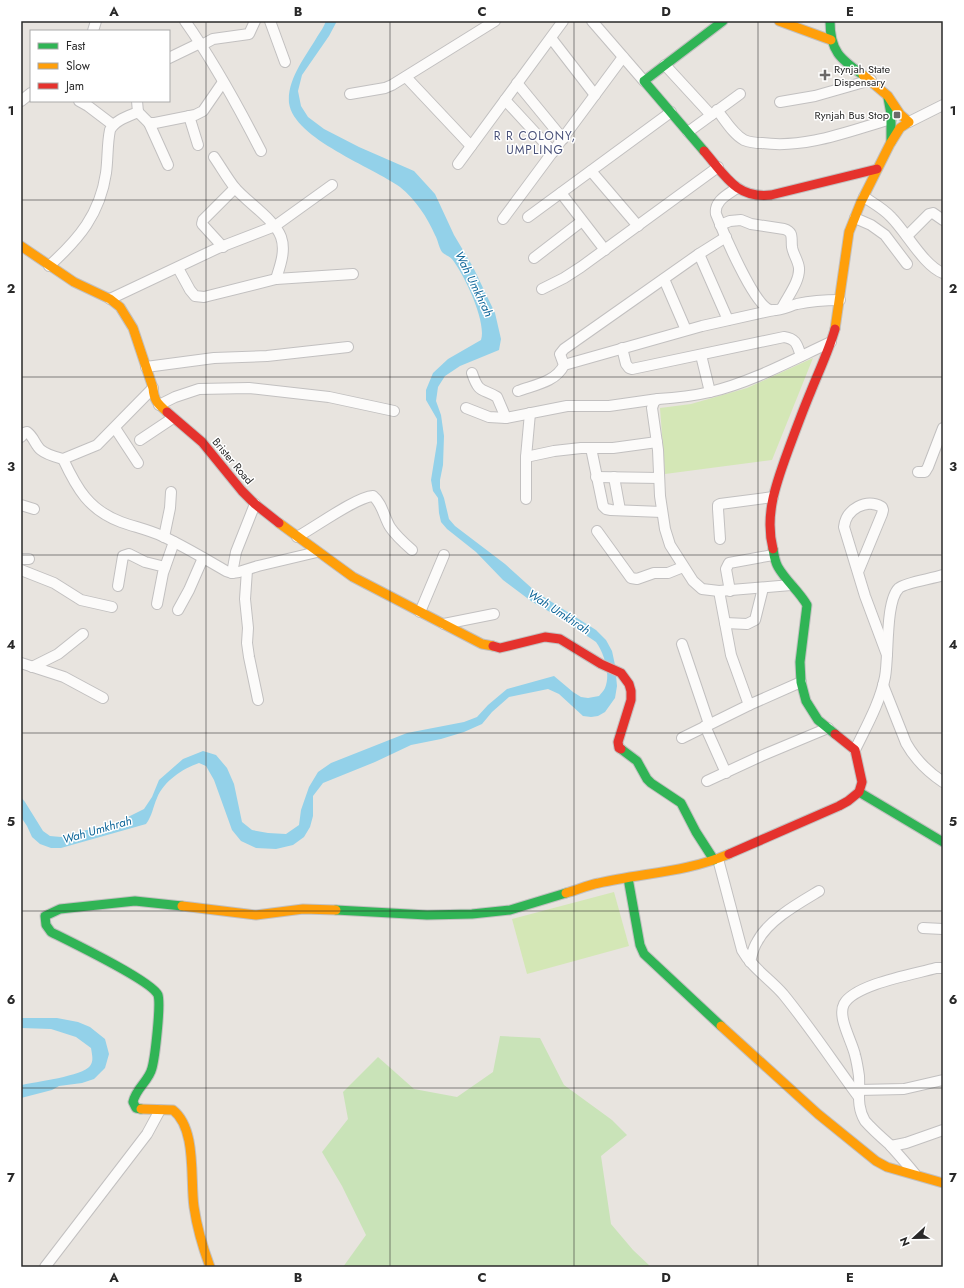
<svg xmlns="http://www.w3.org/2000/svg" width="964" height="1288" viewBox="0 0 964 1288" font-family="Jost,sans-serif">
<rect width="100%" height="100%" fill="#e8e4df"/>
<path fill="#c9e3b8" d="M500 1036 540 1038 564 1085 612 1120 627 1135 601 1156 611 1224 633 1250 651 1267H343L366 1235 342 1186 322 1152 348 1119 343 1092 378 1057 414 1089 457 1097 493 1072Z"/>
<g fill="#d4e7b6">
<path d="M813 358 772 460 665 474 660 408 691 404 747 388Z"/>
<path d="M614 892 629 946 527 974 512 919Z"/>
</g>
<g fill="#93d1e9">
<path d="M326 21H337L329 36 302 75 298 91 301 106 308 117 324 129 359 147 414 171 435 194 454 235 473 267 495 313 501 339 499 350 460 366 445 376 438 387 436 401 441 415 444 436 443 465 440 480V488L444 498 449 519 455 526 505 564 536 592 596 630 606 640 612 651 615 665 617 686 615 698 605 712 598 716 591 717 583 716 559 694 548 689 509 697 492 712 482 724 464 732 441 739 411 745 375 762 323 783 313 796V816L310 827 304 837 293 845 276 849 256 848 241 841 232 830 214 780 206 766 199 763C182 769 164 781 157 798 153 807 152 816 146 824L61 848H51L40 844 32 837 27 826 21 817V797L25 802 43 831 50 836 61 837 120 821 144 809 152 797 159 780 183 759 203 751 216 755 227 768 234 784 242 822 252 830 268 833 286 834 299 825 301 810 309 787 318 772 331 763 407 733 464 722 477 717 488 705 507 689 554 676 573 692 581 697 588 698 599 696C601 693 604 691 605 688 611 674 604 653 596 642L562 619 531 601 503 580 476 552 447 529 441 522 439 513 438 498 433 491 431 480 437 443V419L426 400V390L433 373 448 359 481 340C487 322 464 274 452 259 449 256 445 255 442 252 439 248 438 240 435 235 427 217 416 200 400 187 373 167 294 139 289 103 287 79 306 56 317 37 320 32 324 27 326 21Z"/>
<path d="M21 1018H57L78 1022 90 1027 105 1039 109 1054 105 1068 94 1079 82 1083 59 1086 52 1090 21 1098V1085C35 1082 83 1076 90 1066 94 1061 92 1055 91 1048L76 1037 51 1029 21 1028Z"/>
</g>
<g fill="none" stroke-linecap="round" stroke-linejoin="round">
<g stroke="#c2c0c0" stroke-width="12">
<g id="street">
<path d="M185 21C214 62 238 106 261 151"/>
<path d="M270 21 285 62"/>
<path d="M592 21 644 81"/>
<path d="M93 31 96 21"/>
<path d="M551 38 595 95"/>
<path d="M202 45 213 39 249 34 255 21"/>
<path d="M169 58 200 43"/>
<path d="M665 65 711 115"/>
<path d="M406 77 471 146"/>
<path d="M517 83 563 139"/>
<path d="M350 94 385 88 392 85 495 21"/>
<path d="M505 100 553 152"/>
<path d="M21 101 31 93"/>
<path d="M79 101 88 106 113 125"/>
<path d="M780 102 815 96 871 80"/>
<path d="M717 110C725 120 733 134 744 140 749 142 756 143 762 143 806 149 849 131 891 119"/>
<path d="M138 112 149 123H155L195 115 203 111 223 82"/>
<path d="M189 116 198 145"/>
<path d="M909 122 943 105"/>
<path d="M149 123 168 165"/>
<path d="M688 132 740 94"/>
<path d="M214 157C221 167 227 178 235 188 247 202 275 220 281 237 286 251 280 266 276 279"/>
<path d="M458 164 563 21"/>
<path d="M591 171 638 226"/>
<path d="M737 188C727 195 714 201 716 214 723 232 754 305 770 310 778 312 789 306 797 304 811 301 826 300 840 300"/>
<path d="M561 193 605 250"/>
<path d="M864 197C873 203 884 209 891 217 907 233 924 266 943 273"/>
<path d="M528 217 671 112"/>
<path d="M855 218 871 225 885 235 907 264"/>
<path d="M503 219 623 57"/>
<path d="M720 225 730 221 741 220 751 224 784 229C794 232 791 238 792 247 793 254 798 260 799 268 800 281 788 296 782 308"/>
<path d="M907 236 929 214 933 213 943 220"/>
<path d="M223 247 202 224 203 220 235 188"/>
<path d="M699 254 728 320"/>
<path d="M534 258 582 221"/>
<path d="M49 266C79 239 100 214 106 173 108 159 107 144 110 130 115 120 129 116 138 112L137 101"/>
<path d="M178 268 190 290 195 296 204 297 276 279 353 274"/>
<path d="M664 279 686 330"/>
<path d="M542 289 564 278 581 267 718 167"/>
<path d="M110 299 218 248 275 226 332 185"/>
<path d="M622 348 626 364 629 368 632 369 784 337C797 339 797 345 801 356"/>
<path d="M701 355 710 392"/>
<path d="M564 365 702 326 774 310"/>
<path d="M146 367 214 358 267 356 348 347"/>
<path d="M472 373C479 394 482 388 497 397L506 418"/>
<path d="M518 391C534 385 556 382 564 365L560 354 564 349 699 254 726 237"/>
<path d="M159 405 175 397 199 389 249 388 329 397 394 411"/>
<path d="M466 408 489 417 506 418 567 406H609L658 399"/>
<path d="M115 428 138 463"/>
<path d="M21 437 24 433 27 432C34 437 35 445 41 450 47 455 56 457 63 459L97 445 153 388"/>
<path d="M140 440 173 418"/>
<path d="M591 448 603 506 606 509 611 510 662 512"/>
<path d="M526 457 554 451 581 448H613L657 442"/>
<path d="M63 459C77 489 89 510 121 522 135 527 149 530 162 536 184 546 205 559 226 571L232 573 239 572 258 566 317 552"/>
<path d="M918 472H925L928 467 943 428"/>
<path d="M596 477 659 478"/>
<path d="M614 477 620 510"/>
<path d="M526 499V457L530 413"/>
<path d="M21 505 34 509"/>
<path d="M597 531 631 578 637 579 654 573H668L683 567"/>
<path d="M164 537 170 508 171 492"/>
<path d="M297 537C314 528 356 497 373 496 382 503 384 517 390 527 396 536 404 543 412 550"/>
<path d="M720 539 718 509V505L720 504 773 497"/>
<path d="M21 559H29"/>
<path d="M21 570 54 583 81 600 112 607"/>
<path d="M247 570 245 599 248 628 247 643 249 657 258 700"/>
<path d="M858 572 882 514 883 510 882 507C866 498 846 509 844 527L865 596 887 655"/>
<path d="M232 573 236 552 255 504"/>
<path d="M791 585 719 591 702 589 693 581 670 545 665 529 660 496 658 450 652 408 654 402 658 399C675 398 693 396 710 392 752 382 792 360 831 342"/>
<path d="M118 586 123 556 129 554 145 562 165 567"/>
<path d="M719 591 731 655 749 705"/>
<path d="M730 591 726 569 729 563 773 555"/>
<path d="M157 604 163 573 174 542"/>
<path d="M178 610 189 590 203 558"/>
<path d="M420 612 444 555"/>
<path d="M725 623 747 624 755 620 763 588"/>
<path d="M444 624 494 614"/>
<path d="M682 644 709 724"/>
<path d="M21 663 64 677 103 698"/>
<path d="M32 667 58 654 83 634"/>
<path d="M883 685 906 743C915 759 928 772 943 782"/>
<path d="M705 726 726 773"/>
<path d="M682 738 749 705 801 682"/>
<path d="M855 750C866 727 880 703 885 677 889 657 885 601 899 588 906 582 932 579 943 575"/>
<path d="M707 781 761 756 828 728"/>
<path d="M718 859 742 950C752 968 770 979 783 994 810 1027 833 1062 858 1096"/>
<path d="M923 928 943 929"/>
<path d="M750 962C752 955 753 948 757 942 768 920 799 903 819 891"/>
<path d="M858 1090 904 1089 943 1080"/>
<path d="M891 1146 906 1143 943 1130"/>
<path d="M915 1174C907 1164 898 1154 889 1144 881 1137 872 1129 865 1121 856 1106 860 1092 859 1076 858 1069 857 1062 855 1055 852 1041 837 1017 844 1004 855 984 915 974 936 968H943"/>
<path d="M45 1267 147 1134 160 1110"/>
</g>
</g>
<g stroke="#c2c0c0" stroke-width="11">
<g id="fast">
<path d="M830 21C830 51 840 59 863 75"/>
<path d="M888 98 891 114V142"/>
<path d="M704 151 644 81 723 21"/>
<path d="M773 549C774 555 775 562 778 567 786 581 799 591 807 605L800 662 801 682 806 701 818 720 835 734"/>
<path d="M621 749 637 761 647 779 651 783 681 803 696 832 714 860"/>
<path d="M859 792 943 842"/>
<path d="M628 878 640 945 644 954 721 1026"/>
<path d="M336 910 427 915 472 914 510 910 566 893"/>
<path d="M141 1109 136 1108 133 1102C136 1088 149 1081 152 1068 155 1057 161 1005 158 995 152 981 69 941 51 932L46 925 45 916 60 909 135 901 182 906"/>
</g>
</g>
<g stroke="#c2c0c0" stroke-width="11">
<g id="slow">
<path d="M779 21 831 40"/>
<path d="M21 246 74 282 110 299 120 307 133 328 153 388C154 401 158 404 167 412"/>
<path d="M835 329 849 232 861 202 890 144 900 128 909 122 900 114 888 96 863 75"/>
<path d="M279 523 353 577 482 644 493 646"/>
<path d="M566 893C577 890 588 885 599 883 642 873 688 872 729 854"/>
<path d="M182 906 256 915 303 909 336 910"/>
<path d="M721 1026 818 1114 876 1161 887 1167 943 1183"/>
<path d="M141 1109 173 1110C197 1129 190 1179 194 1207 197 1228 203 1248 210 1267"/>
</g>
</g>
<g stroke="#c2c0c0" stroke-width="11">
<g id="jam">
<path d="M704 151C725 175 736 199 771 195L877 169"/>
<path d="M167 412 202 442 242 491 255 504 279 523"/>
<path d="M773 549C764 514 777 481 789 448 796 429 803 410 811 391 819 371 829 350 835 329"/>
<path d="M493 646 500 648 545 637 560 639 601 664 621 673 629 684 631 691V700L618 742 619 748 621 749"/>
<path d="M729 854 839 806 848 801 859 792 862 782 855 750 835 734"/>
</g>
</g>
<use href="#street" stroke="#fcfbfa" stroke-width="10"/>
<use href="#fast" stroke="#30b455" stroke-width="9"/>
<use href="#slow" stroke="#ff9f0a" stroke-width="9"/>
<use href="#jam" stroke="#e5322d" stroke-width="9"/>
</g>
<path fill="none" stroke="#292929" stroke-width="1" stroke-opacity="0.55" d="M206 21V1267M390 21V1267M574 21V1267M758 21V1267M21 200H943M21 377H943M21 555H943M21 733H943M21 911H943M21 1088H943"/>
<g fill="#6c6a69" stroke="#fff" stroke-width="1.5">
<path d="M823 69h4v4h4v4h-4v4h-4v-4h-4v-4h4z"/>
<rect x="893" y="111" width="8" height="8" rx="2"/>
</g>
<g text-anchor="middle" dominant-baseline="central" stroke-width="3" stroke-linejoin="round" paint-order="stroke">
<g font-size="11" fill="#292929" stroke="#fff" text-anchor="start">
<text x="834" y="69">Rynjah State<tspan x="834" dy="13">Dispensary</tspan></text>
<text x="889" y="115" text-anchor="end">Rynjah Bus Stop</text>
</g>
<g font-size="11" fill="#292929" stroke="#fff">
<text transform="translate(233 461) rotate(50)">Brister Road</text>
</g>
<g font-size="12" letter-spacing="1" fill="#4a527a" stroke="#fff">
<text x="535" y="136">R R COLONY,<tspan x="535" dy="14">UMPLING</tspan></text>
</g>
<g font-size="12" font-style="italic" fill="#0e6699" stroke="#fff">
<text transform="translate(474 284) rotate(64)">Wah Umkhrah</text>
<text transform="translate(559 612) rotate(33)">Wah Umkhrah</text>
<text transform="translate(97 830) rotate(-16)">Wah Umkhrah</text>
</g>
</g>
<rect width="964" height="1288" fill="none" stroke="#ffffff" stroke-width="44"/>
<rect x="30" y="30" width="140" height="72" fill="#ffffff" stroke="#a9a9a9"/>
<rect x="38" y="43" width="20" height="6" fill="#30b455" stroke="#a9a9a9"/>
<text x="66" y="50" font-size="12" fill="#292929">Fast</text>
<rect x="38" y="63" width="20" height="6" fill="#ff9f0a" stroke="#a9a9a9"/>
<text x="66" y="70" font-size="12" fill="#292929">Slow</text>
<rect x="38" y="83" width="20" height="6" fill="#e5322d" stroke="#a9a9a9"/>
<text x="66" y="90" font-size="12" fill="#292929">Jam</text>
<g transform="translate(914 1238) rotate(248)" stroke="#ffffff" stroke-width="3" paint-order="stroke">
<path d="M0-3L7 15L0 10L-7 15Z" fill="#292929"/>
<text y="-6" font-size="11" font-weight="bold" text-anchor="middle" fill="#292929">N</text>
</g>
<rect x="22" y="22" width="920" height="1244" fill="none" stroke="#292929" stroke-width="1.5"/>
<g font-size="13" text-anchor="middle" font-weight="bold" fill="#292929">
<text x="114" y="16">A</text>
<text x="298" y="16">B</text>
<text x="482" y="16">C</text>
<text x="666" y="16">D</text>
<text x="850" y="16">E</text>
<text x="11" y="115">1</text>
<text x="953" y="115">1</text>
<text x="11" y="293">2</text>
<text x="953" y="293">2</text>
<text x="11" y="471">3</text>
<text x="953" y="471">3</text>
<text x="11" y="649">4</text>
<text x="953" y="649">4</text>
<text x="11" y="826">5</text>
<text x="953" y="826">5</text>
<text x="11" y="1004">6</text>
<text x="953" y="1004">6</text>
<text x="11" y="1182">7</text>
<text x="953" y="1182">7</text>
<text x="114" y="1282">A</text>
<text x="298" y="1282">B</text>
<text x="482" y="1282">C</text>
<text x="666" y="1282">D</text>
<text x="850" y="1282">E</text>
</g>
</svg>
